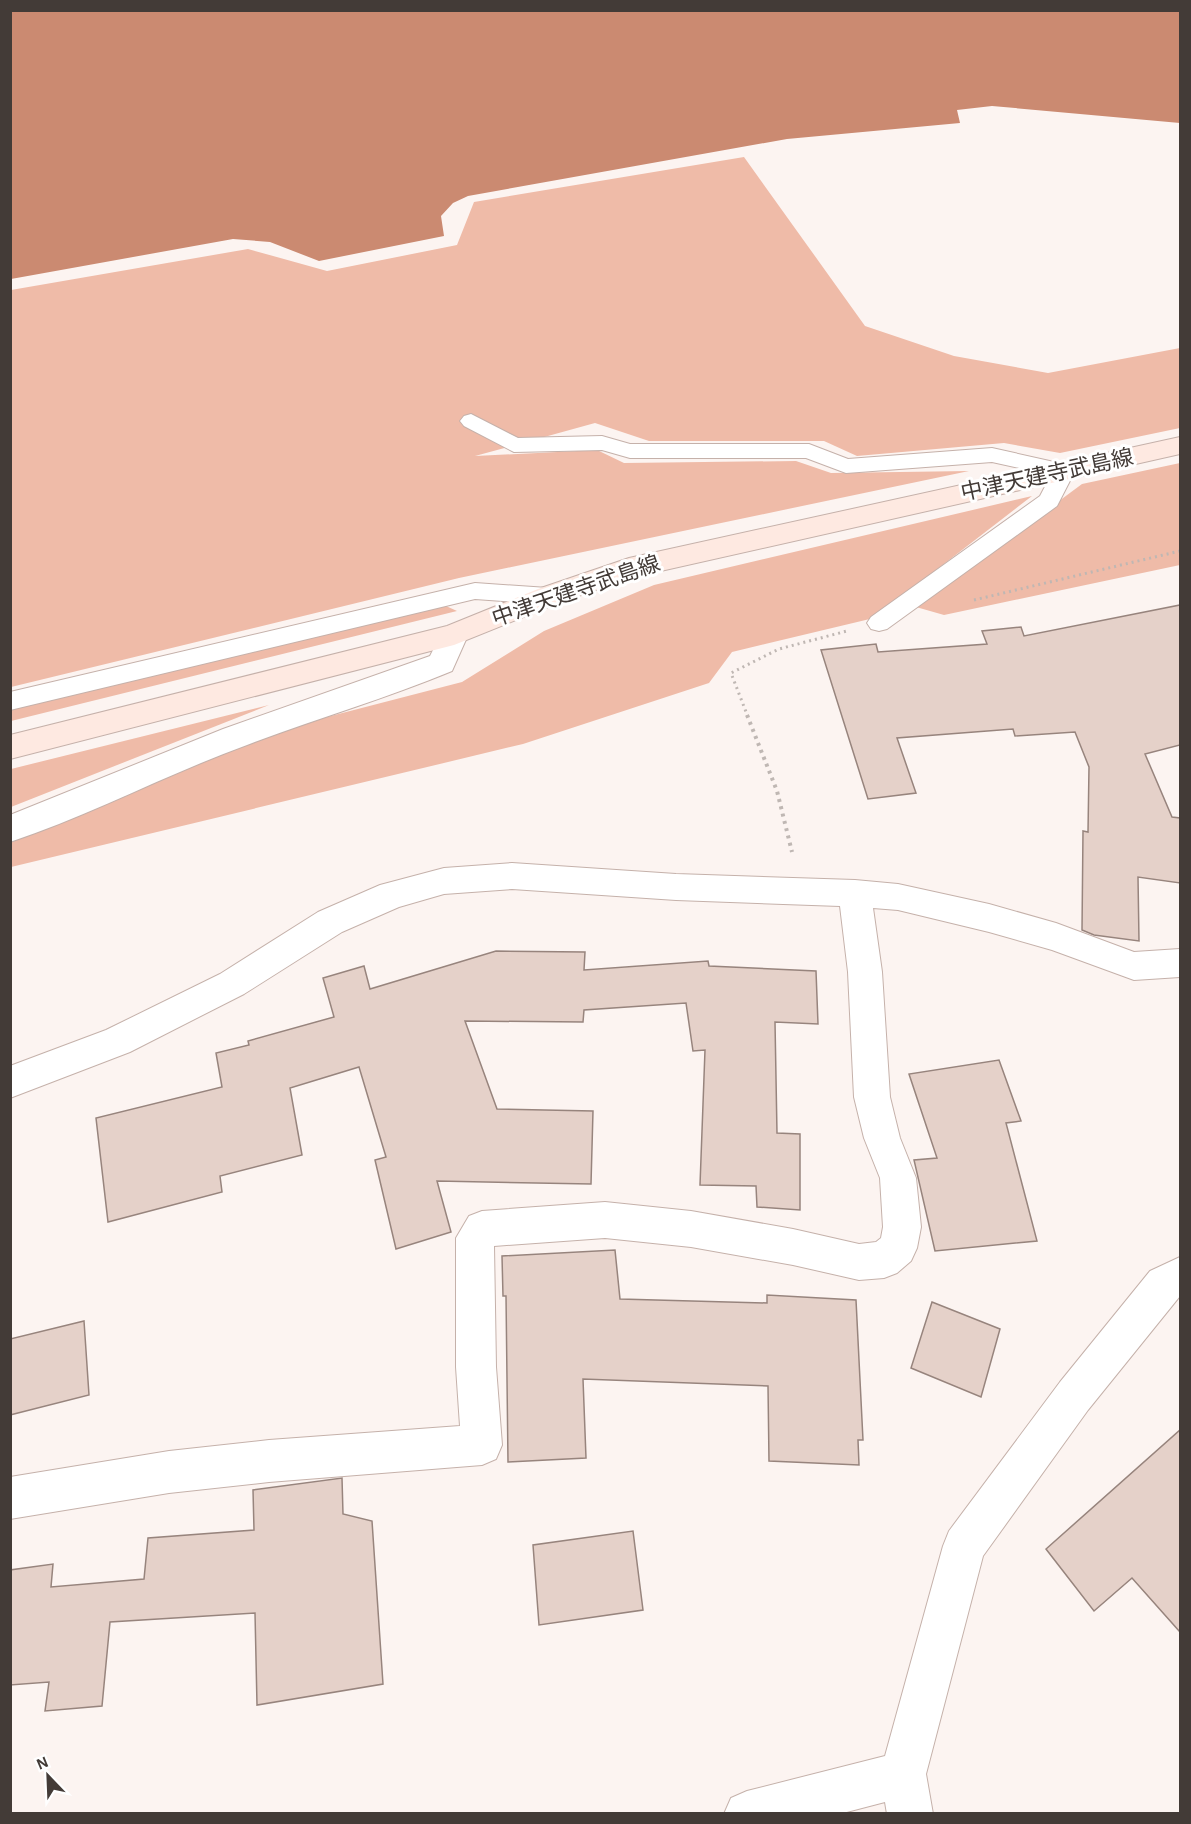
<svg xmlns="http://www.w3.org/2000/svg" width="1191" height="1824" viewBox="0 0 1191 1824" font-family="'Alegreya Sans','Noto Sans JP',sans-serif">
<rect width="100%" height="100%" fill="#fcf4f1"/>
<g fill="#efbba8">
<path d="M744 157 865 326 954 356 1048 373 1180 348V428L1060 453 1004 443 857 456 824 441H649L595 423 475 456 597 450 624 463 796 461 831 473 969 471 459 578 11 687V290L248 249 327 271 457 245 474 202Z"/>
<path d="M1180 463V565L944 615 916 607 1082 484Z"/>
<path d="M1032 496 874 618 732 652 709 683 523 744 11 867 10 843 269 732 462 682 544 631 654 585Z"/>
<path d="M446 606 457 611 11 721 10 710Z"/>
<path d="M269 705 11 807V769Z"/>
</g>
<path fill="#cb8a71" d="M11 10 1180 11V123L992 106 957 110 960 123 787 139 468 196 453 203 441 216 444 236 319 261 270 242 233 239 11 279Z"/>
<g fill="#e5d1c9" stroke="#97847d" stroke-width="1.5">
<path d="M1180 605V745L1145 754 1172 817 1180 818V883L1138 877 1139 941 1094 935 1082 930 1083 831 1088 832 1089 767 1075 732 1015 736 1013 729 897 738 916 793 868 799 821 650 876 644 878 652 987 644 982 631 1021 627 1024 636Z"/>
<path d="M496 951 585 952 584 970 708 961 709 966 816 971 818 1024 775 1022 777 1133 800 1134V1210L757 1207 756 1186 700 1185 705 1050 693 1051 686 1003 584 1010 583 1022 465 1021 497 1109 593 1111 591 1184 437 1181 451 1232 396 1249 375 1160 386 1157 359 1067 290 1088 302 1155 220 1176 222 1192 108 1222 96 1118 222 1087 216 1053 249 1045 248 1041 334 1017 323 978 364 966 370 989Z"/>
<path d="M999 1060 1021 1121 1006 1123 1037 1241 935 1251 914 1160 937 1158 909 1074Z"/>
<path d="M615 1250 620 1299 767 1303V1295L856 1300 863 1440H858L859 1465 769 1461 768 1386 583 1379 586 1458 508 1462 506 1296H503L502 1256Z"/>
<path d="M932 1302 1000 1329 981 1397 911 1368Z"/>
<path d="M84 1321 89 1395 10 1415V1339Z"/>
<path d="M1180 1430V1632L1132 1578 1094 1611 1046 1549Z"/>
<path d="M342 1478 343 1514 372 1521 383 1684 257 1705 255 1613 110 1622 102 1706 45 1711 49 1682 10 1685V1570L53 1564 51 1587 144 1579 148 1538 254 1530 253 1490Z"/>
<path d="M633 1531 643 1610 539 1625 533 1545Z"/>
</g>
<g fill="none" stroke-linecap="round" stroke-linejoin="round">
<g stroke="#c5b1aa" stroke-width="2">
<g id="lane">
<path d="M471 414 518 438 602 436 630 444H809L848 459 992 448 1072 466 1075 471 1057 506 887 629 879 631 871 629 867 623 871 617 1040 496 1051 475 992 462 846 473 806 458H630L602 450 514 452 464 426 460 421 464 416Z"/>
<path d="M475 583 548 588 556 590 560 596 556 602 548 604 475 599 10 710V692Z"/>
</g>
</g>
<g stroke="#c5b1aa" stroke-width="2">
<g id="street">
<path d="M454 625 464 628 468 635 452 671C385 699 315 719 247 745 167 774 91 815 10 842V815L223 729 430 656 444 628Z"/>
<path d="M512 863 676 874 855 880 898 884 989 904 1056 923 1134 952 1180 949V977L1134 980 1052 950 989 932 898 910 873 908 882 972 890 1097 900 1138 916 1178 921 1227 917 1248 911 1261 897 1273 884 1278 859 1280 793 1265 691 1247 605 1238 494 1246 496 1367 502 1445 496 1459 482 1465 269 1482 169 1493 10 1519V1477L169 1451 269 1440 460 1426 456 1367V1238L469 1216 482 1211 605 1202 691 1211 793 1229 859 1244 876 1242 881 1238 883 1227 880 1178 864 1138 854 1097 848 972 840 906 676 900 512 889 444 894 399 907 342 932 244 994 130 1052 10 1098V1066L106 1030 220 974 318 912 380 885 444 868Z"/>
<path d="M1180 1257V1296L1088 1410 983 1556 926 1774 933 1814H887L885 1802 839 1814H724L731 1798 747 1791 885 1756 943 1546 949 1531 1060 1382 1150 1271Z"/>
</g>
</g>
<g stroke="#c5b1aa" stroke-width="2">
<path id="secondary" d="M1180 437V454L634 577 558 603 454 645 10 759V735L447 626 538 589 629 558Z"/>
</g>
<g stroke="#bfb7b3" stroke-width="3" stroke-dasharray="2 4" stroke-linecap="butt">
<path d="M974 600 1180 551"/>
<path d="M748 717 731 673 779 649 847 631"/>
</g>
<path stroke="#bfb7b3" stroke-width="4" stroke-dasharray="3 4.5" stroke-linecap="butt" d="M747 715 777 791 792 852"/>
<use href="#lane" fill="#fff" fill-rule="evenodd"/>
<use href="#street" fill="#fff" fill-rule="evenodd"/>
<use href="#secondary" fill="#fee9e1" fill-rule="evenodd"/>
</g>
<g text-anchor="middle" dominant-baseline="central" stroke-width="6" stroke-linejoin="round" paint-order="stroke">
<g font-size="22" fill="#433b37" stroke="#fff">
<text transform="translate(1047 475) rotate(-12)">中津天建寺武島線</text>
<text transform="translate(576 591) rotate(-19)">中津天建寺武島線</text>
</g>
</g>
<rect width="1191" height="1824" fill="none" stroke="#433b37" stroke-width="24"/>
<g transform="translate(48 1776) rotate(337)" stroke="#ffffff" stroke-width="4.5" paint-order="stroke">
<path d="M0-4.5L10 22L0 15L-10 22Z" fill="#433b37"/>
<text y="-9" font-size="16" font-weight="bold" text-anchor="middle" fill="#433b37">N</text>
</g>
</svg>
